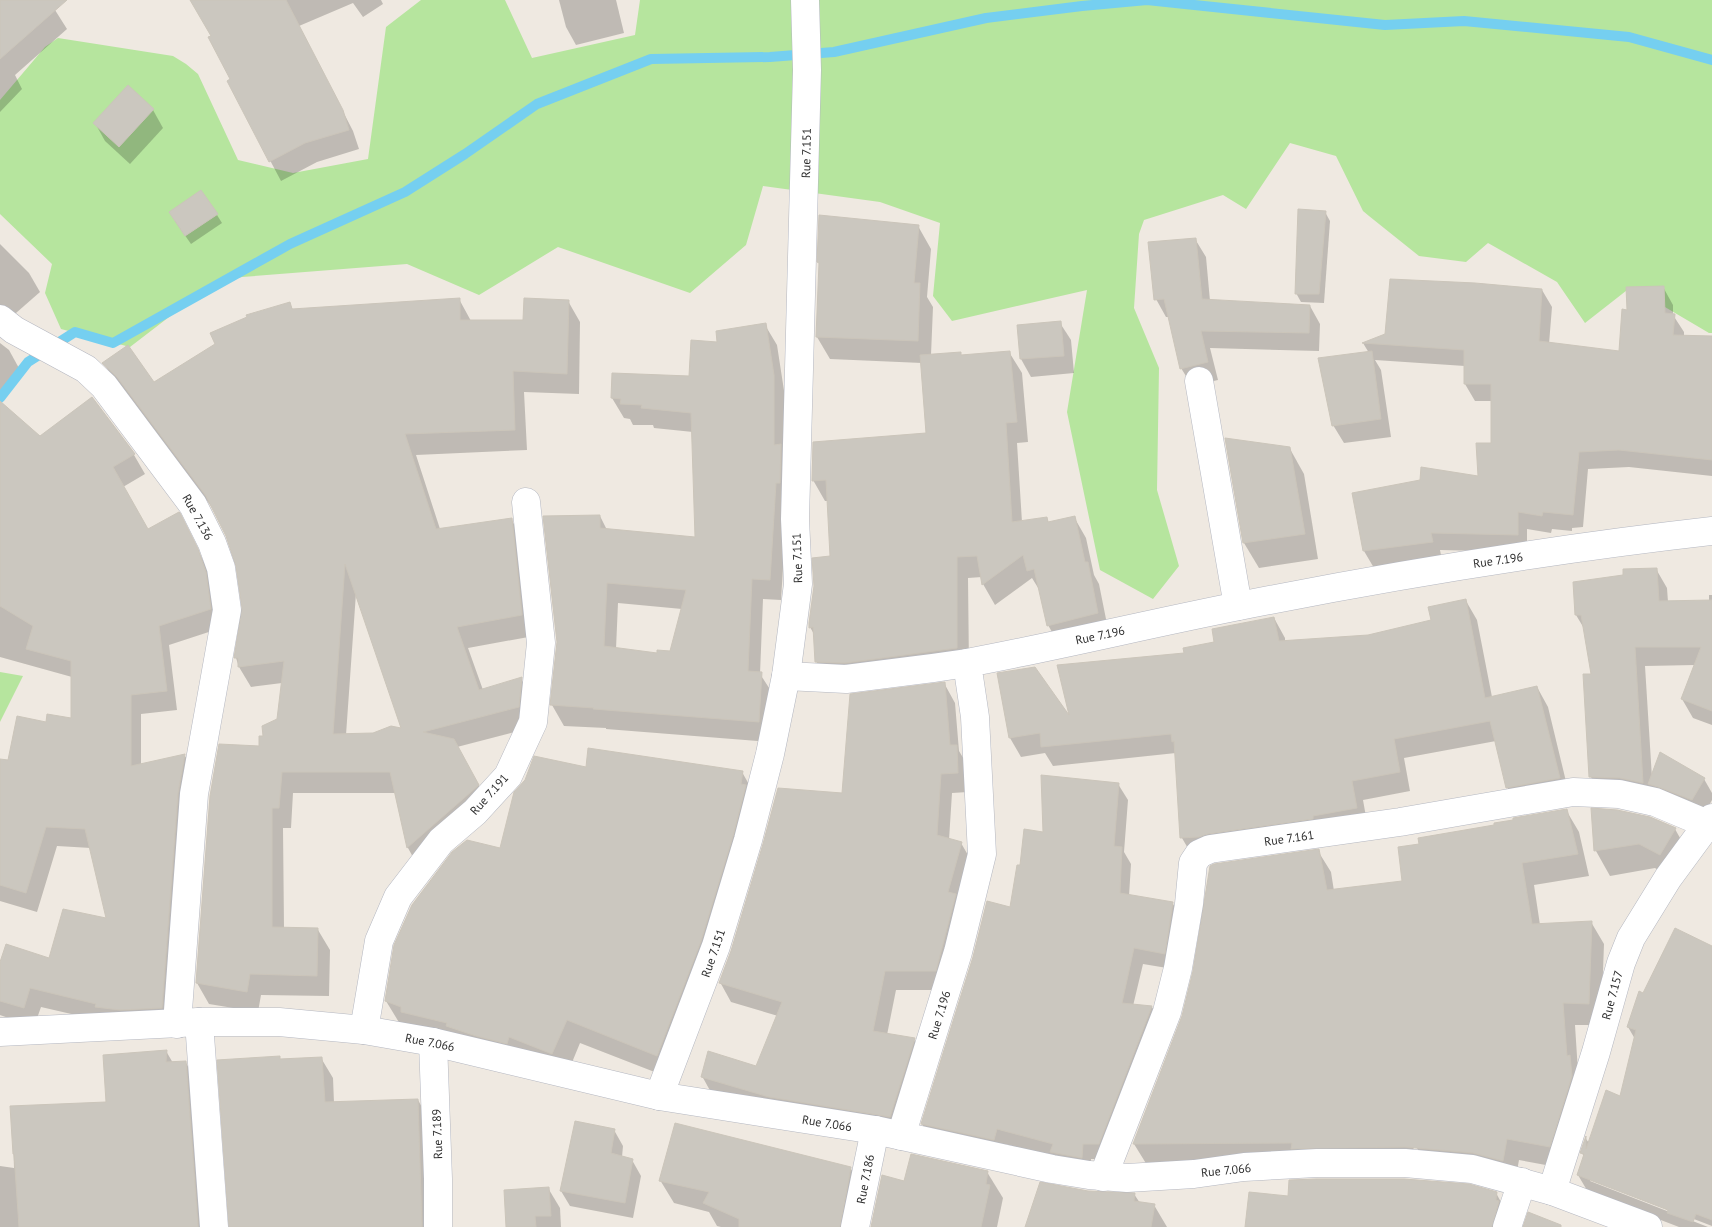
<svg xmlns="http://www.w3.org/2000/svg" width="1712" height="1227" viewBox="0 0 1712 1227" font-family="'PT Sans',sans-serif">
<rect width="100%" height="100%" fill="#efe9e1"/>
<g fill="#b6e59e">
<path d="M421 0H505L532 58 635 35 640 0H1712V333H1709L1631 287 1585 323 1557 282 1488 243 1466 262 1419 256 1369 216 1363 211 1336 156 1290 143 1246 209 1223 195 1144 220 1139 234 1134 308 1159 368 1157 490 1179 566 1153 599 1100 570 1067 412 1087 290 952 321 933 296 940 223 880 202 763 186 746 245 690 293 558 247 479 295 407 264 242 277 212 284 130 347 61 329 45 293 52 264 0 214V100L45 47 58 38 173 56 186 64 198 74 238 160 293 173 368 159 386 27Z"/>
<path d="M0 672 23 676 0 722Z"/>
</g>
<g fill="#0003" fill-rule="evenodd">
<path d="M0 0H47L55 10 67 29 15 75 22 89 0 112Z"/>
<path d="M192 0H381L383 4 363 17 353 3 299 26 353 131 359 149 317 162 281 181 228 81 232 79 213 37Z"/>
<path d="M559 0H616L624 33 576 45 566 27Z"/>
<path d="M153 110 163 128 130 164 105 141 95 123Z"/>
<path d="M1325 212 1330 221 1324 303 1301 302 1296 293Z"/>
<path d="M217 215 222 223 191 244 175 221Z"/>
<path d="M918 226 931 249 927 297 933 307 931 355 962 356 1009 352 1022 373 1028 442 1017 443 1022 522 1046 519 1049 523 1074 517 1086 538 1094 575 1099 584 1109 634 1060 646 1048 625 1040 591 1032 578 995 605 983 584 982 577 968 578 969 668 828 682 816 661 815 636 810 627 831 557 828 501H825L813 480 927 434 922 363 830 359 817 337Z"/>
<path d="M1195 239 1206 257 1210 301 1310 306 1320 324 1319 351 1210 348 1218 380 1192 386 1181 368 1169 317H1166L1156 299Z"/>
<path d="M0 244 29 273 40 292 0 327Z"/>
<path d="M1663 287 1673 305V315L1684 332V336L1712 337V476L1629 467 1588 469 1583 527 1572 528V531L1552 529 1551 533 1527 529V552L1440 550 1442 560 1374 568 1364 551 1479 477 1492 444V401H1475L1465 384V366L1375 360 1381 370 1391 437 1344 443 1333 425 1369 353 1363 343 1542 290 1552 307 1549 344 1620 352 1628 311Z"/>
<path d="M459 299 471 321H524L568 301 580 322 579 394 524 392 527 450 416 455 440 529 511 519 523 540 534 636 468 648 483 690 521 679 533 699 530 728 457 747 490 806 419 868 408 848 395 793H293L291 828H283L284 928 318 930 330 950 329 996 261 995 258 1012 209 1004 197 983 260 747 278 720 282 683 251 687 239 667 236 658 244 608 238 565 227 536 214 510 130 398 116 384 104 363 153 383 290 304 293 310ZM356 593 403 729 374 735H346Z"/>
<path d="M1060 323 1071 340 1074 373 1031 377 1021 359Z"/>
<path d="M765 325 777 345 785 397 787 504 781 600 763 599 760 674 773 694 770 742 606 729V728L564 726 552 705 558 642 600 516 607 530 696 538 693 432 654 428 653 425H633L630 419 624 418 612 398 690 377 719 343ZM618 603 682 609 671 652 658 655 616 649Z"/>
<path d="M0 343 9 350 20 370 0 394Z"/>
<path d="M92 398 134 455 145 474 123 487 147 530 189 533 208 570 221 628 169 645 177 710 141 714V765L185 756 196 775 173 1027 106 1022 41 1007 34 1027 0 1015V966L50 960 108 920 91 848 57 846 37 912 0 901V760L9 761 47 724 72 719V677L0 657V403L40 438Z"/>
<path d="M1290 449 1304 474 1318 559 1259 568 1244 543Z"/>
<path d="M1656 569 1667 588 1668 602H1709V595H1712V725L1693 718 1682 699 1695 665 1645 666 1652 778 1704 779 1712 793V800L1702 818 1602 796 1591 777 1592 675 1585 630 1576 615 1625 576Z"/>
<path d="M1466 601 1477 620 1492 697 1537 687 1548 707 1570 798 1518 807 1507 787 1496 741 1404 758 1410 791 1363 800 1368 828 1193 857 1182 838 1176 753 1053 766 1045 753 1021 757 1010 738 1072 721 1186 654 1274 618 1285 638V642L1368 636 1432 621Z"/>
<path d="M944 683 955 703 959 751 968 766V792L952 793 949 840 961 843 972 862 946 990H896L887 1035 914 1040 925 1059 901 1136 713 1096 702 1076 757 1068 778 1016 731 1002 720 982 844 794Z"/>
<path d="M587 768 742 772 755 795 670 1078 580 1043 566 1077 400 1024 386 1001 501 849Z"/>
<path d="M1118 784 1128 800 1124 852 1131 864 1129 896 1173 904 1182 919 1173 969 1143 964 1133 1006 1152 1007 1161 1023 1108 1159H1091V1173L1054 1157 1005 1144 1003 1156 931 1140 922 1124 1011 909 1021 867 1045 833Z"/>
<path d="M1566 810 1579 832 1589 876 1534 885 1540 925 1591 922 1604 944 1601 1025H1575L1578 1072 1562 1168 1519 1160 1515 1182 1430 1170 1417 1148 1418 1139 1404 1169 1147 1165 1134 1144 1318 851 1331 872 1334 891 1403 882 1421 845 1495 826Z"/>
<path d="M1593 810 1675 829 1689 854 1674 880 1655 868 1610 876 1596 851Z"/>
<path d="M1712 948V1226L1590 1179V1181L1708 1227H1679L1588 1192 1578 1175 1584 1157 1582 1153 1586 1139 1589 1143 1621 1097 1635 1039 1628 1027 1643 994Z"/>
<path d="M166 1051 173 1063H186L197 1082 208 1227H0V1166L14 1168 12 1107 107 1103Z"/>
<path d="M321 1058 333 1078 334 1103 418 1100 429 1120 432 1227H231L281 1060Z"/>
<path d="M614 1130 623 1146 622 1157 632 1160 641 1176 633 1218 570 1206 561 1191Z"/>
<path d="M851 1169 864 1191 856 1227H721L717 1226 709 1212 674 1203 660 1180Z"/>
<path d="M987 1172 1003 1198 997 1227H872L905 1182Z"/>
<path d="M548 1188 560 1208 561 1227H508Z"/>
<path d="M1088 1192 1134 1194 1140 1203 1154 1205 1167 1227H1026Z"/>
<path d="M1496 1193 1506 1211V1227H1400Z"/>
</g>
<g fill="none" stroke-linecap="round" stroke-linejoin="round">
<path stroke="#75cff0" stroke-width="10" d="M0 398 28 362 75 332 113 343 290 244 405 192 465 154 537 104 651 59 770 57 834 52 986 18 1082 6 1147 0 1385 25 1464 21 1629 37 1712 60"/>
</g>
<g fill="#cbc7bf" stroke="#cbc5ba" fill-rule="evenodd">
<path d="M0 0H67L0 59Z"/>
<path d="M190 0H286L343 110 349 130 305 143 269 162 227 81 230 79 208 37 211 36Z"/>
<path d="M128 85 154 109 119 147 93 123Z"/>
<path d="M201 190 218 214 185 236 169 212Z"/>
<path d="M1298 209 1326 211 1319 294H1295Z"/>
<path d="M819 215 919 225 914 283H920L918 341 816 337 819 263 817 262Z"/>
<path d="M1196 238 1202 299 1310 305 1309 333 1201 331 1208 362 1180 369 1164 299 1154 300 1148 242Z"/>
<path d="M1390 279 1475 283 1542 289 1539 341 1619 351 1622 309 1627 310 1626 287 1664 286 1665 313 1675 314 1673 335 1712 336V460L1619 450 1579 452 1573 515 1543 512 1542 516 1518 512V535L1431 533 1433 542 1363 551 1352 493 1420 480 1421 467 1478 476 1476 443H1491V384H1464V350L1362 343 1385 334Z"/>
<path d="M460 298V320H523L524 298 569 300 567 374 513 371 515 430 405 434 436 529 512 518 522 615 457 627 479 690 522 677 519 707 423 732 454 739 479 785 407 848 390 772H282L279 808H272V927L318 928 317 976 250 974 247 992 196 983 210 796 219 744 259 746V736H263L262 726 277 719 284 661 238 667V658H234L242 608 236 566 226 536 206 496 117 377 102 363 128 345 154 382 215 344 210 333 247 317 246 315 290 302 292 309ZM345 564 401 728 391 726 373 733 333 734Z"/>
<path d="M1061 321 1064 356 1020 359 1017 325Z"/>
<path d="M766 323 774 375V445L781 444 780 483H776L770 580 752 579 748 671 762 672 759 722 593 709 594 708 550 705 557 642 543 516 600 515V528L695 537 691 413 641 408 642 405 620 404 621 399 611 398 612 373 689 376 691 340 717 342 716 331ZM607 583 686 590 670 651 657 650V653L604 646Z"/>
<path d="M1010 351 1017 422 1006 423 1012 522 1047 517 1048 522 1075 516 1085 562H1088L1098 613 1047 626 1034 569 1027 571 1023 555 982 585 977 556 957 557V648L845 663 815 662 813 627 809 628V623L814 586 812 558 830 556 826 480 812 481 813 442 926 433 920 355 961 352V355Z"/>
<path d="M1372 351 1381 419 1332 426 1318 358Z"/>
<path d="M92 397 135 454 113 467 148 529 179 512 180 513 198 549 206 572 211 609 159 626 167 691 131 695V766L185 754 178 793 162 1008 120 1010 95 1007 96 1004 30 988 24 1008 0 1001V962L6 944 49 958 63 909 106 918 85 829 46 827 26 893 0 885V759L8 760 17 716 46 722 47 714 71 718V661L26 649 33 626 0 606V401L40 436Z"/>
<path d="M1225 438 1290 447 1305 534 1243 543Z"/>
<path d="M1657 568 1659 601 1712 600V711L1681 699 1701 647H1635L1643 783 1620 778 1589 777 1583 674H1591L1581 615H1575L1573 582 1623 575V569Z"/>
<path d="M1466 599 1485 698 1537 686 1560 778 1506 788 1490 721 1394 739 1400 772 1352 781 1357 808 1313 816V819L1208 834 1199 837 1180 838 1174 741 1172 742 1171 734 1041 747 1040 733 1009 738 997 673 1035 667 1069 715 1057 665 1184 653 1183 648 1214 642 1212 629 1274 617 1279 641 1368 635 1431 620 1428 607Z"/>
<path d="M945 682 950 745H957L958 773 941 774 937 835 962 842 948 892 956 894 936 971H885L873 1031 915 1038 890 1117 769 1097 701 1077 708 1051 756 1066 782 1002 719 983 731 951 763 844 778 788 842 793 850 694Z"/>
<path d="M588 748 743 771 741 784 746 785 733 836 701 941 657 1056 567 1020 552 1054 509 1037 507 1044 476 1036 446 1026 447 1023 401 1012V1007L385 1001 394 945 412 905 452 852 467 840 500 848 514 792 525 780 534 756 586 767Z"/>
<path d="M1660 752 1705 778 1692 800 1661 788 1648 784Z"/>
<path d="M1041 775 1119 783 1114 846 1122 847 1120 893 1173 902 1165 954 1134 948 1122 1003 1152 1006 1099 1144H1083L1082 1158 1050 1152 1053 1144 997 1129 994 1140 921 1124 973 957 987 901 1010 907 1017 865H1020L1024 829 1043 832Z"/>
<path d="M1591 808 1617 810 1650 817 1676 828 1660 855 1639 844 1594 851Z"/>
<path d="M1567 809 1578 854 1522 863 1532 924 1592 921 1589 1004 1563 1003 1567 1056 1570 1055 1572 1076 1550 1147 1507 1139 1503 1161 1473 1153 1405 1147 1291 1149 1292 1143 1133 1144 1182 1016 1193 971 1210 866 1214 864 1319 849 1327 890 1402 881 1398 847 1419 844 1418 838 1494 825V823L1513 820V818Z"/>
<path d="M1675 928 1712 946V1220L1696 1214 1693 1222 1667 1213 1668 1210 1577 1175 1584 1154 1580 1153 1586 1136V1149L1606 1090 1620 1096 1636 1030 1627 1027 1639 991 1643 993Z"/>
<path d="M167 1050 166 1062 186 1061 198 1227H19L14 1154H13L10 1106 106 1102 103 1055Z"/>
<path d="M280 1056V1059L322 1057 325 1102 418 1099 422 1227H229L217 1060Z"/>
<path d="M575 1121 615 1129 611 1153 633 1159 625 1203 560 1191Z"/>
<path d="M675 1123 851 1167 840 1227H739V1219L703 1203 709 1192 659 1181Z"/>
<path d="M911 1154 988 1171 986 1184 990 1185 981 1227H871L882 1175 904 1181Z"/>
<path d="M1317 1179H1404L1469 1184 1497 1192 1496 1200 1499 1201 1492 1227H1245L1249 1192 1288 1196 1289 1180Z"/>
<path d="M1040 1182 1088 1191 1135 1193 1134 1201 1155 1204 1151 1227H1025Z"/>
<path d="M549 1187 551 1216H535L536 1227H506L504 1190Z"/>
<path d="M1528 1212 1561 1225V1227H1523Z"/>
</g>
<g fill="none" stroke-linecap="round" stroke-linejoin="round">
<g stroke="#b4b7c1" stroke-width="29">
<g id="minor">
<path d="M0 319 14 330 86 369 104 386 193 505 212 543 221 568 227 610 194 794 177 1024"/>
<path d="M1199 381 1238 606"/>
<path d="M786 676 846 679 933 668 967 663"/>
<path d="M199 1022 214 1227"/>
<path d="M364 1030 379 941 398 897 441 841 475 812 508 776 533 722 541 643 526 502"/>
<path d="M0 1032 199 1022H279L364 1030 433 1042 659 1096 875 1130 1052 1169 1089 1175 1127 1178 1194 1174 1244 1167 1317 1163H1405L1472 1169 1552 1191 1648 1227"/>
<path d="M433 1042 438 1179V1227"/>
<path d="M659 1096 716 946 748 840 770 754 786 676 798 584 795 519 807 70 805 0"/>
<path d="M901 1136 958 952 982 854 975 717 967 663C1058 646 1148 624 1239 606 1395 575 1553 549 1712 531"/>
<path d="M1103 1177 1167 1012 1178 968 1189 904 1193 863 1199 854 1210 849 1400 822 1573 792 1619 794 1655 802 1712 826"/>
<path d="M1552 1191 1596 1052 1621 963 1631 938 1668 878 1712 818"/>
<path d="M855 1227 875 1130"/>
<path d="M1507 1227 1522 1182"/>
</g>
</g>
<use href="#minor" stroke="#fff" stroke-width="28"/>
</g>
<g text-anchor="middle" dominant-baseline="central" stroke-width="4" stroke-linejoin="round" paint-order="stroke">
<g font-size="12" fill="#2e2e2e" stroke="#fff">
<text transform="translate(806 153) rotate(-89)">Rue 7.151</text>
<text transform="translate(198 517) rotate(61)">Rue 7.136</text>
<text transform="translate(797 558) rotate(-92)">Rue 7.151</text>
<text transform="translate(1498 560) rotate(-8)">Rue 7.196</text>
<text transform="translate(1100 635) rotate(-12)">Rue 7.196</text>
<text transform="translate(489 794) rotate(-48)">Rue 7.191</text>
<text transform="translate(1289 838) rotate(-8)">Rue 7.161</text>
<text transform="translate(713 953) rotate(-71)">Rue 7.151</text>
<text transform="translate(1612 995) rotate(-75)">Rue 7.157</text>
<text transform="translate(939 1015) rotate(-73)">Rue 7.196</text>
<text transform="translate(430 1042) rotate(11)">Rue 7.066</text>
<text transform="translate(827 1123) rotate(9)">Rue 7.066</text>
<text transform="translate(437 1134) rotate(-92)">Rue 7.189</text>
<text transform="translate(1226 1170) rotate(-6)">Rue 7.066</text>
<text transform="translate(865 1179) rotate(-79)">Rue 7.186</text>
</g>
</g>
</svg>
